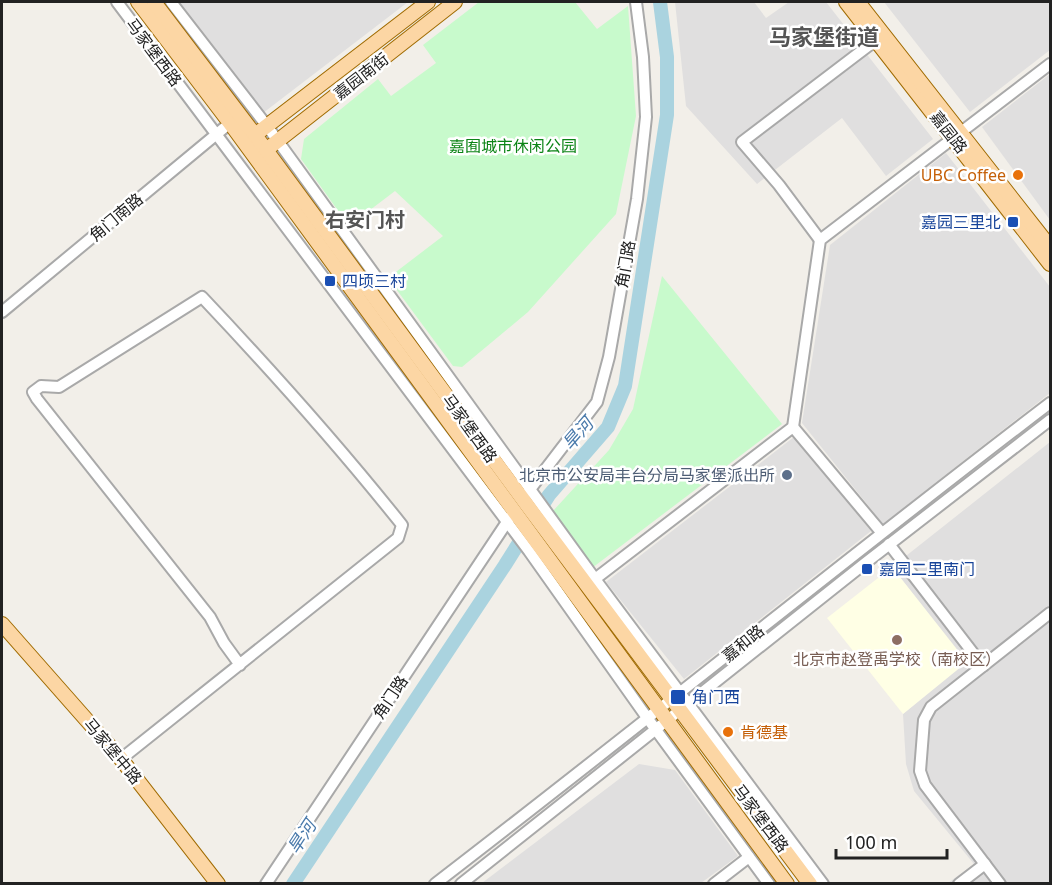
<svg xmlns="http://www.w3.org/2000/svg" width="1052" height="885" font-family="'Noto Sans','Noto Sans SC',sans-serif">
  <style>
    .residential { fill: #e0dfdf }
    .education { fill: #ffffe5 }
    .park { fill: #c8facc }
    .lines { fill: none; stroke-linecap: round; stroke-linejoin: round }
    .river { stroke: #aad3df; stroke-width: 14 }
    .minor-casing { stroke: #a9a9a9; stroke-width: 14 }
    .major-casing { stroke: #a06b00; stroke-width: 16 }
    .minor { stroke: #fff; stroke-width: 10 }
    .major { stroke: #fcd6a4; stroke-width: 14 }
    .food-dot { fill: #e8710a; stroke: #fff; stroke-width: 2 }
    .transit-dot { fill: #1a4fb4; stroke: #fff; stroke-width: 2 }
    .service-dot { fill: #5c6f8a; stroke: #fff; stroke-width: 2 }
    .education-dot { fill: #8d6e63; stroke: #fff; stroke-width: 2 }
    .labels { text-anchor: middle; stroke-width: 5; stroke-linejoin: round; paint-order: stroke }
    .street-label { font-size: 16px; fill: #222; stroke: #fff }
    .park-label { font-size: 16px; fill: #0c8416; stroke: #fff }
    .food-label { font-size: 16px; fill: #c56008; stroke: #fff; text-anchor: end }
    .transit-label { font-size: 16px; fill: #164399; stroke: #fff; text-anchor: start }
    .service-label { font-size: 16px; fill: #4e5e75; stroke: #fff; text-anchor: end }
    .education-label { font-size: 16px; fill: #785e54; stroke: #fff }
    .water-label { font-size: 18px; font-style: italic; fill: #4a7aab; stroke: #fff }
    .quarter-label { font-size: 20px; font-weight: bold; fill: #555; stroke: #fff }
    .district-label { font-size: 22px; font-weight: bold; fill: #555; stroke: #fff }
  </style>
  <rect width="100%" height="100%" fill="#f2efe9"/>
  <g class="residential">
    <path d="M179,2H408L263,113Z"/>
    <path d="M675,2H754L766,18L789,2H826L933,139L886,176L842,118L757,184L686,106Z"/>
    <path d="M884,2H1050V50L970,112Z"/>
    <path d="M1050,74V220L982,127Z"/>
    <path d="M946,153L1050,287V393L883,524L802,423L830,245Z"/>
    <path d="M794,437L871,531L684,679L606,582Z"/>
    <path d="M1050,442V883H948L974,864L914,791L906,764L903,714L966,662L892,567Z"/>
    <path d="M639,764L675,770L738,856L701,883H482Z"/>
  </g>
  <path class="education" d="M892,567L967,662L903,714L827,618Z"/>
  <g class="park">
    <path d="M479,2H575L597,29L628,6L636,116L616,214L528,312L462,367L453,366L388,278L443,236L395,191L349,226L301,159L304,139L378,79L391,96L436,63L423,45Z"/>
    <path d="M662,276L782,424L592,568L553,511L609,450L633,409Z"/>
  </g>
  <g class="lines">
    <path class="river" d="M293,884L505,565L549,495L608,427L625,386L667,115V57L660,2"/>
    <defs>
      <g id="minor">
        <path d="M117,2L529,551L648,719L769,884"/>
        <path d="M171,2L267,126L595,579L823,884"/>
        <path d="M820,240L779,185L742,142L876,40"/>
        <path d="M2,312L230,123"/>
        <path d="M793,427L881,532"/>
        <path d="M528,492L597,402L609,357L637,199L646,117L643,57L636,2"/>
        <path d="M889,544L983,666"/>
        <path d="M595,579L793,427L820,240L1050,64"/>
        <path d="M121,759L398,538L402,525C339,446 272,371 202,297L59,387L41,386L33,392L37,399L210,617L224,643L240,665"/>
        <path d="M266,884L511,516"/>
        <path d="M435,884C642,725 843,561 1050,403"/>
        <path d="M461,884L864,564L1050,420"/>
        <path d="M714,884L749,857"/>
        <path d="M959,884L985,864"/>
        <path d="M1000,884L925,785L920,771L924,720L931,707L1050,613"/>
      </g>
      <g id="major">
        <path d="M138,2L230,123L787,884"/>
        <path d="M154,2L255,135L527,505L810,884"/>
        <path d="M846,2L1050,264"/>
        <path d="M858,2L1050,247"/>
        <path d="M255,135L428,2"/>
        <path d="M266,150L455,2"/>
        <path d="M2,624L121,759L218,884"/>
      </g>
    </defs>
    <use href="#minor" class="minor-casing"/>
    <use href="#major" class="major-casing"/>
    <use href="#minor" class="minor"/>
    <use href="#major" class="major"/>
  </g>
  <g class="food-dot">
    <circle cx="1018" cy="175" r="6"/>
    <circle cx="728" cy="732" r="6"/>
  </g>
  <g class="transit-dot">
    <rect x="1007" y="216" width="12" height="12" rx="3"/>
    <rect x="324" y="275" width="12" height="12" rx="3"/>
    <rect x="861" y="563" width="12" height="12" rx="3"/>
    <rect x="670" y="689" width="16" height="16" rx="3"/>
  </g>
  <circle class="service-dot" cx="787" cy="475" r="6"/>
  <circle class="education-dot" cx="897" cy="640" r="6"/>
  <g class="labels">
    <g class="street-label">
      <text transform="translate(154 52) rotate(53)" y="6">马家堡西路</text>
      <text transform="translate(361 76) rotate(-38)" y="6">嘉园南街</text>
      <text transform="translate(949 132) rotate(52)" y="6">嘉园路</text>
      <text transform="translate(116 217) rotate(-40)" y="6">角门南路</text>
      <text transform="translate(625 264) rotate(-80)" y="6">角门路</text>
      <text transform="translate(470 428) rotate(54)" y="6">马家堡西路</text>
      <text transform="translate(743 643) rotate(-39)" y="6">嘉和路</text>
      <text transform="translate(390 697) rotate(-56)" y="6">角门路</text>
      <text transform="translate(113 751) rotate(50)" y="6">马家堡中路</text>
      <text transform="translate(761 818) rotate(53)" y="6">马家堡西路</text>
    </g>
    <g class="park-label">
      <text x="513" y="152">嘉囿城市休闲公园</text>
    </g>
    <g class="food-label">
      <text x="1006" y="181">UBC Coffee</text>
      <text x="740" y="738" text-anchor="start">肯德基</text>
    </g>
    <g class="transit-label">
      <text x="1001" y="228" text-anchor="end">嘉园三里北</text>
      <text x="342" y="287">四顷三村</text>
      <text x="879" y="575">嘉园二里南门</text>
      <text x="692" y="703">角门西</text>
    </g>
    <g class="service-label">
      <text x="775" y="481">北京市公安局丰台分局马家堡派出所</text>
    </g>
    <g class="education-label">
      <text x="897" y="665">北京市赵登禹学校（南校区）</text>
    </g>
    <g class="water-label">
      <text transform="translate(578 434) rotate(-49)" y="6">旱河</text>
      <text transform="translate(302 837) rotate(-57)" y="6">旱河</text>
    </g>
    <g class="quarter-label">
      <text x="365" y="227">右安门村</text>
    </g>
    <g class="district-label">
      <text x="824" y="45">马家堡街道</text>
    </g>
  </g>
  <rect width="1052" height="885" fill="none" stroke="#222222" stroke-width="6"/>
  <path d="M836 849v9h111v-9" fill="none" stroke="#222222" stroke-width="3"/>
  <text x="845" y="849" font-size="18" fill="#222222" stroke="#ffffff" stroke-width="4.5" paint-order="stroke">100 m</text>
</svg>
